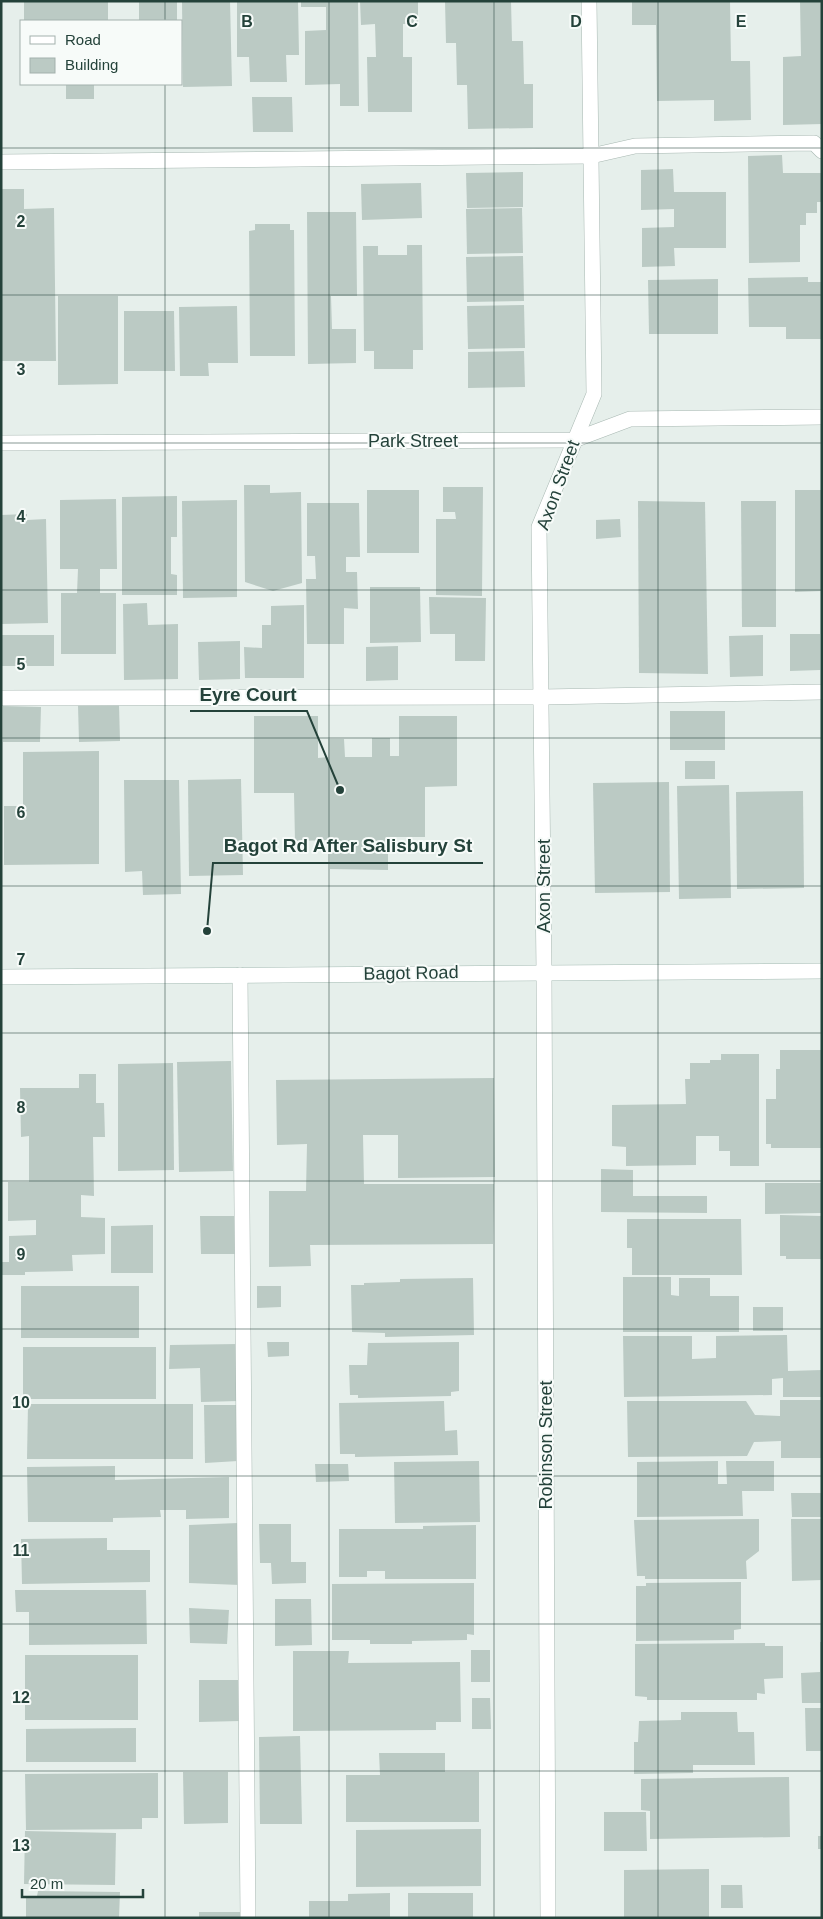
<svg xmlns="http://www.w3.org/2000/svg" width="823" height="1919" font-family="Helvetica,sans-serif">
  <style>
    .building { fill: #bbcac4 }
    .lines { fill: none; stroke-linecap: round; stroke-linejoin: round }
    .lane-casing { stroke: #a8b8b2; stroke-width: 16 }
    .street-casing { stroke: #a8b8b2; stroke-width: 16 }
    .secondary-casing { stroke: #a4bbb3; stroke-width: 16 }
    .lane { stroke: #fff; stroke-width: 15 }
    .street { stroke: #fff; stroke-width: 15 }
    .secondary { stroke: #fff; stroke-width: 15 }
    .grid { fill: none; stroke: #24423a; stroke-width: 1; stroke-opacity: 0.55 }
    .labels { text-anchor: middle; stroke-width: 4; stroke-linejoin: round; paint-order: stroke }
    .street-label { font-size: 18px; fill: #24423a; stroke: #f7fbf9 }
    .grid-label { font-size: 16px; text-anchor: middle; font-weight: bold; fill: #24423a; stroke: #f7fbf9; stroke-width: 4; stroke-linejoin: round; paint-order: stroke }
    .leader { fill: none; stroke: #24423a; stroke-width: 2 }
    .callout-dot { fill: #24423a; stroke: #f7fbf9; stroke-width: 2 }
    .callout-label { font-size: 19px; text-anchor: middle; font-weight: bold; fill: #24423a; stroke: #f7fbf9; stroke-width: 4; stroke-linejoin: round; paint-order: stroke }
  </style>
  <rect width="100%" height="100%" fill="#e6efeb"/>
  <g class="building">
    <rect x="24" y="1" width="84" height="20"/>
    <rect x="139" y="1" width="38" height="20"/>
    <path d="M182,1H230L232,86L183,87Z"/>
    <path d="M237,1H298L299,55H286L287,82H250L249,57H237Z"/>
    <path d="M301,1H358L359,106H340V84L305,85V31L326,30V7H301Z"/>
    <path d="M360,1H418V24H403V57H412V112H368L367,57H376L375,24L361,25Z"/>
    <path d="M445,1H511L512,41H523L524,84H533V128L468,129L467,85H457L456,43H446Z"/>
    <path d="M632,1H730L731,61H750L751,120L714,121V100L657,101L656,25H632Z"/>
    <path d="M800,1H822V124L783,125V57L801,56Z"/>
    <rect x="66" y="84" width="28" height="15"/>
    <path d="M252,97H292L293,132H253Z"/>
    <path d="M782,155L783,173H822V202H817V213H806V225H800V262L749,263L748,156Z"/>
    <path d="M673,169L674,192H726V248H674L675,266L642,267V228L674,227V209L641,210V170Z"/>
    <path d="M523,172V207L467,208L466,173Z"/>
    <path d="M421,183L422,218L362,220L361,184Z"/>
    <path d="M2,189H24V209L54,208L56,361H1Z"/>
    <path d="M522,208L523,253L467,254L466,209Z"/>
    <path d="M307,212H356L357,296H331L332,329H356V363L308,364Z"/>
    <path d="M255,224H290V230H294L295,356H250L249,231L255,230Z"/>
    <path d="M407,245H422L423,350H413V369H374V351H364L363,246H378V255H407Z"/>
    <path d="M523,256L524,301L467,302L466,257Z"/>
    <path d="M808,277V282H822V339H786V327H749L748,278Z"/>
    <path d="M718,279V334H649L648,280Z"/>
    <path d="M58,296H118V384L58,385Z"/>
    <path d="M524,305L525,348L468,349L467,306Z"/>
    <path d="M237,306L238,363H208L209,376H180L179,307Z"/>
    <path d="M124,311H174L175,371H124Z"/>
    <path d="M524,351L525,387L468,388V352Z"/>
    <path d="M244,485H270V493L301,492L302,583L273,591L245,582Z"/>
    <path d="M443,487H483L482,596L436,595V519H456L455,512H443Z"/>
    <rect x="367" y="490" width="52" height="63"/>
    <path d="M795,490H822V591L795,592Z"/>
    <path d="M177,496V537H171V574L177,575V595H122V497Z"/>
    <path d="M116,499L117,569H100V593H116V654H61V593H77L78,569H60V500Z"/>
    <path d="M237,500V597L183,598L182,501Z"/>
    <path d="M638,501L705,502L708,674L639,673Z"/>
    <path d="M741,501H776V627H742Z"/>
    <path d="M307,503H359L360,557H346V572H357L358,609L344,608V644H307L306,579H316L315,556H307Z"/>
    <path d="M27,514V520L46,519L48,623L1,624V515Z"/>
    <path d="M620,519L621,537L596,539V520Z"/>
    <path d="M370,587H420L421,642L370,643Z"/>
    <path d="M429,597L486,598L485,661H455V634H430Z"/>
    <path d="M147,603L148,625L178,624V679L124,680L123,604Z"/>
    <path d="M304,605V678H245L244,647L262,648V625H271V606Z"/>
    <path d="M790,634H820V670L790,671Z"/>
    <rect x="1" y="635" width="53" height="31"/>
    <path d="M763,635V676L730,677L729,636Z"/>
    <path d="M240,641V679L199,680L198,642Z"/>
    <path d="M398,646V680L366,681V647Z"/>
    <path d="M78,705H119L120,741L79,742Z"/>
    <path d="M3,706L41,707L40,742H3Z"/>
    <rect x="670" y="711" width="55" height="39"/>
    <path d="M254,716H318V758L328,757V739H344L345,757H372V738H390V756H399V716H457V786L425,787V837H388V870L330,869V840L295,841L294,793H254Z"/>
    <path d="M99,751V864L4,865V806H23V752Z"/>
    <rect x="685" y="761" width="30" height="18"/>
    <path d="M241,779L243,875L189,876L188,780Z"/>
    <path d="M124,780H179L181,894L143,895L142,871L125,872Z"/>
    <path d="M669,782L670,892L595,893L593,783Z"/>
    <path d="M729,785L731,898L679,899L677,786Z"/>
    <path d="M803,791L804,888L737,889L736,792Z"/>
    <path d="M780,1050H822V1148H771V1144H766V1099H776V1069H780Z"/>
    <path d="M721,1054H759V1166H730V1151H719V1136H696V1165L626,1166V1147L612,1146V1105L686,1104L685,1079H690V1063H710V1060H721Z"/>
    <path d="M231,1061L233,1171L179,1172L177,1062Z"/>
    <path d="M173,1063L174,1170L118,1171V1064Z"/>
    <path d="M79,1074H96V1103H104L105,1137H93L94,1196L81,1195V1217L105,1218V1254L72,1255L73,1271L25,1272V1275H1V1262H9V1236L36,1235V1220L8,1221V1182H29V1136L21,1137L20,1088H79Z"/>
    <path d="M494,1078L495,1177L398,1178V1135H363L364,1184H494L493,1244L310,1245L311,1266L269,1267V1191H306L307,1144L277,1145L276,1080Z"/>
    <path d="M601,1169L633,1170V1196H707V1213L601,1212Z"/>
    <path d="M765,1183H822V1213L765,1214Z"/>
    <path d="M780,1215L822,1216V1259H786V1256H780Z"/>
    <path d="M200,1216H235L236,1254H201Z"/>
    <path d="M627,1219H741L742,1275H632V1248H627Z"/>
    <path d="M153,1225V1273H111V1226Z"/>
    <path d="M623,1277H671V1295L679,1296V1278H710V1296H739V1332H623Z"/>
    <path d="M473,1278L474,1335L385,1337V1333L352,1332L351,1285H364V1283L400,1282V1279Z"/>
    <rect x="21" y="1286" width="118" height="52"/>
    <path d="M257,1286H281V1307L257,1308Z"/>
    <rect x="753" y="1307" width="30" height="24"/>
    <path d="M787,1335L788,1371L822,1370V1397H783V1378L772,1379V1395L624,1397L623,1336H692V1359L716,1358V1336Z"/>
    <path d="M267,1342H289V1356L268,1357Z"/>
    <path d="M459,1342V1391L451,1392V1396L358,1398V1395H350L349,1365H367L368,1343Z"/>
    <path d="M238,1344L239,1401L201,1402L200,1368L169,1369L170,1345Z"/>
    <rect x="23" y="1347" width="133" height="52"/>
    <path d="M780,1400H822V1458H781V1441L754,1442L747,1456L628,1457L627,1401H746L755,1415L780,1416Z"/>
    <path d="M444,1401L445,1431L457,1430L458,1455L355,1457V1454H340L339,1403Z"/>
    <path d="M28,1404H193V1459H27Z"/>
    <path d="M204,1405H238V1461L205,1463Z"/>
    <path d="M479,1461L480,1522L395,1523L394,1462Z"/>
    <path d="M718,1461V1484H727L726,1461H774V1491H742L743,1516L637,1517V1462Z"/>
    <path d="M315,1464H348L349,1481L316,1482Z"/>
    <path d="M115,1466V1480L229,1477V1518L186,1519V1510H160L161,1517L113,1518V1522H28L27,1467Z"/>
    <path d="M791,1493H822V1517H792Z"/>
    <path d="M759,1519V1551L746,1561L747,1579H645V1576H637L634,1520Z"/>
    <path d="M791,1519H822V1580L792,1581Z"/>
    <path d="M238,1523L240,1585L189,1583V1525Z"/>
    <path d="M259,1524H291V1562H306V1583L272,1584L271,1563H260Z"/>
    <path d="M476,1525V1579H385V1571H367V1577H339V1529H423V1526Z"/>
    <path d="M107,1538V1550H150V1582L22,1584L21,1539Z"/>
    <path d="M741,1582V1629L734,1630V1640L636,1641V1586H646V1583Z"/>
    <path d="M474,1583V1635L467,1634V1640L412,1641V1644H370V1640H332V1584Z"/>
    <path d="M15,1590H146L147,1644L29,1645V1612H16Z"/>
    <path d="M275,1599H311L312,1645L275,1646Z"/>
    <path d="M189,1608L229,1610L227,1644L190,1643Z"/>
    <path d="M820,1642H822V1703H802L801,1673L820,1672Z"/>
    <path d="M765,1643V1646H783V1678L764,1679L765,1694L757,1693V1700H647V1697L635,1696V1644Z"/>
    <rect x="471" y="1650" width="19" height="32"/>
    <path d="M293,1651H349L348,1663L460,1662L461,1722H436V1730L293,1731Z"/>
    <rect x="25" y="1655" width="113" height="65"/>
    <path d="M199,1680H240V1721L199,1722Z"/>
    <path d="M472,1698H490L491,1729H472Z"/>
    <path d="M805,1708H822V1751H806Z"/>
    <path d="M681,1712H737L738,1732H754L755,1765H693V1773L634,1774V1742H638L639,1721L681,1720Z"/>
    <path d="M136,1728V1762H26V1729Z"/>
    <path d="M300,1736L302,1824H260L259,1737Z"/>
    <path d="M379,1753H445V1772H479V1822H346V1775H380Z"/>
    <path d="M183,1772H228V1823L184,1824Z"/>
    <path d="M158,1773V1818H142V1829L26,1830L25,1774Z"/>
    <path d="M789,1777L790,1837L650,1839V1811L641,1810V1779Z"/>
    <path d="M604,1812H646L647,1851H604Z"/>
    <path d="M481,1829V1886L356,1887V1830Z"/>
    <path d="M25,1831L116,1833L115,1885L24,1884Z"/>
    <rect x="818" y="1836" width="4" height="13"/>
    <path d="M709,1869V1918H624V1870Z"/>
    <path d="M721,1885H742L743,1908H721Z"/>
    <path d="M38,1891L120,1892L119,1918H26V1896H37Z"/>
    <path d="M390,1893V1918H309V1901H348V1894Z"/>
    <rect x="408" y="1893" width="65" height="25"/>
    <rect x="199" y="1912" width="41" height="6"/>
  </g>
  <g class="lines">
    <defs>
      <g id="lane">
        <path d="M1,162L591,156L635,146L814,143L822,151"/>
        <path d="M1,698L542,697L822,692"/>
        <path d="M240,975L248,1918"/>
      </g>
      <g id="street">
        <path d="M1,443L574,440L630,419L822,417"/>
        <path d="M548,1918L544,972L539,527L594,394L589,1"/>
      </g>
      <path id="secondary" d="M1,977L822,971"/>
    </defs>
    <use href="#lane" class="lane-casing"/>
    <use href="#street" class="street-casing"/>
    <use href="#secondary" class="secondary-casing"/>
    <use href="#lane" class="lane"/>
    <use href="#street" class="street"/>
    <use href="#secondary" class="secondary"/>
  </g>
  <path class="grid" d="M165,1V21M329,1V1918M494,1V1918M658,1V1918M165,84V1918M1,148H822M1,295H822M1,443H822M1,590H822M1,738H822M1,886H822M1,1033H822M1,1181H822M1,1329H822M1,1476H822M1,1624H822M1,1771H822"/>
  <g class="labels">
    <g class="street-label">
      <text x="413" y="447">Park Street</text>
      <text transform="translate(558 485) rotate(-70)" y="6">Axon Street</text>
      <text transform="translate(544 886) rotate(-90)" y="6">Axon Street</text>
      <text transform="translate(411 973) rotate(-1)" y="6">Bagot Road</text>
      <text transform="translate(546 1445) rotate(-90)" y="6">Robinson Street</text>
    </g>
  </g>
  <g class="grid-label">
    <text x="247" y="27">B</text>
    <text x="412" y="27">C</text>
    <text x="576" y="27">D</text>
    <text x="741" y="27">E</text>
    <text x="21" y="227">2</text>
    <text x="21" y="375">3</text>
    <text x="21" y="522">4</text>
    <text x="21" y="670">5</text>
    <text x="21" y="818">6</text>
    <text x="21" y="965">7</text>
    <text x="21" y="1113">8</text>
    <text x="21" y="1260">9</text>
    <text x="21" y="1408">10</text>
    <text x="21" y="1556">11</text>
    <text x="21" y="1703">12</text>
    <text x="21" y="1851">13</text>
  </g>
  <path class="leader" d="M340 790L307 711H190M207 931L213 863H483"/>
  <g class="callout-dot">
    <circle cx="340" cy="790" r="5"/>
    <circle cx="207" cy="931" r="5"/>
  </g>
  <g class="callout-label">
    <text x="248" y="701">Eyre Court</text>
    <text x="348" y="852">Bagot Rd After Salisbury St</text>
  </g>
  <rect width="823" height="1919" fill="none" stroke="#24423a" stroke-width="5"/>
  <rect x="20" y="20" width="162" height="65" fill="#f7fbf9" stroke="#a3b1ad"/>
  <rect x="30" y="36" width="25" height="8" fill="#ffffff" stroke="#a3b1ad"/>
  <text x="65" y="45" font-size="15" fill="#24423a">Road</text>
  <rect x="30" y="58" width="25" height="15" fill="#bbcac4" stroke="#a3b1ad"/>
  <text x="65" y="70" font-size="15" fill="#24423a">Building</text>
  <path d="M22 1889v8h121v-8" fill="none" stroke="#24423a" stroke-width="2.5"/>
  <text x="30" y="1889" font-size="15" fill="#24423a" stroke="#f7fbf9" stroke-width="4" paint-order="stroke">20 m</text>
</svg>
